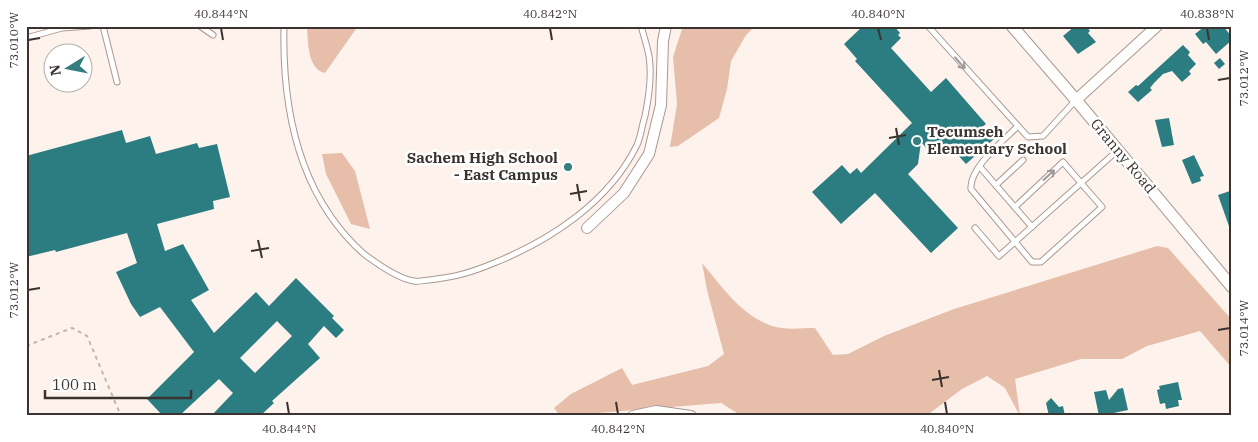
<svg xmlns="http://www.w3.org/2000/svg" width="1258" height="442" font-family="'IBM Plex Serif',serif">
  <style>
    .green { fill: #e7beaa }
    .building { fill: #2b7d81; fill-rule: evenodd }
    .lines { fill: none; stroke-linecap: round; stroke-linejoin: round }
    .service-casing { stroke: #a9988f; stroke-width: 7 }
    .minor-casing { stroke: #a9988f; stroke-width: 12 }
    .tertiary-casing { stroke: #a9988f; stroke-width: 13 }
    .path { stroke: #c1b6b2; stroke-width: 2; stroke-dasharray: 4 4; stroke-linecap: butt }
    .service { stroke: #fff; stroke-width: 5 }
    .minor { stroke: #fff; stroke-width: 10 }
    .tertiary { stroke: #fff; stroke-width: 11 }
    .oneway { stroke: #9d9998 }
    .ticks { fill: none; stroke: #3b3330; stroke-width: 2 }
    .poi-dot { fill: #347d80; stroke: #fff; stroke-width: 2 }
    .labels { text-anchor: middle; stroke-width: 5; stroke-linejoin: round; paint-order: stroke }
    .poi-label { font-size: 15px; font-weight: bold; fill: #3b3330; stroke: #fff; text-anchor: start }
    .street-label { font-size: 15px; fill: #3b3330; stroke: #fff }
    .neatline { fill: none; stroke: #3b3330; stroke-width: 2 }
    .ticks-label { font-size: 12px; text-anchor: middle; fill: #3b3330 }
  </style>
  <rect width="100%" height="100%" fill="#fef2ed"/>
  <g class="green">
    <path d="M307,26H358L325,73C307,69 308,41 307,26Z"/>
    <path d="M683,26H755L746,35L731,61L727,89L719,118L678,146L670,147L677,104L673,57Z"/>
    <path d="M342,153L355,171L370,229L351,224L326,174L322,154Z"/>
    <path d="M1157,246L1168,248L1232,320V368L1200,331L1147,346L1122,359H1081L1015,379L1020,416L1005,388L987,376L962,389L926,416H742L721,403L560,416L554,408L571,394L622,368L632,385L708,366L724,354L707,290L702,263C723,288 743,318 776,327C788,330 803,328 815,328L833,355L848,354L884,336L954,309Z"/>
  </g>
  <g class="building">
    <path d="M863,26H894L900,33L898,35L901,38L891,48L931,92L946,78L986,124L982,127L994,139L966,164L955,152L952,156L940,143L930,152L921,142L918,164L908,174L958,228L931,253L875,193L841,224L812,192L842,165L850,174L857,168L861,173L912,123L855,61L857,59L844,44Z"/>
    <path d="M1075,26H1086L1090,31L1088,33L1096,42L1078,54L1063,36Z"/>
    <path d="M1205,26H1223L1232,37V40L1216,54L1206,42L1203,44L1195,34Z"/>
    <path d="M1183,45L1190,52L1188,55L1196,64L1189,71L1191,74L1182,82L1172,71L1163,74L1154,83L1150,88L1152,90L1138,102L1128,92L1136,85L1138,86Z"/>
    <path d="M1220,58L1225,64L1219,69L1214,63Z"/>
    <path d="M1169,118L1174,145L1162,147L1155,120Z"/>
    <path d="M122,130L126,143L150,136L156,154L197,143L199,148L217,144L230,197L213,201L214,209L157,224L165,251L183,244L209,290L191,300L214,333L256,292L269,306L296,278L334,316L332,318L344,330L336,338L324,326L308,344L320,358L272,401L274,403L260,416H211L233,393L219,379L179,416H163L147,399L194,352L160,307L140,317L131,304L116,272L137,263L127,233L56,252L55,250L26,257V156ZM277,321L292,336L255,373L240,358Z"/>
    <path d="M1194,155L1204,176L1200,177L1201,181L1192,184L1182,160Z"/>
    <path d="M1230,191L1232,197V229H1230L1218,195Z"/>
    <path d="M1178,382L1182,400H1178L1179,406L1166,409L1165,403L1160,404L1157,390L1160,389L1159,386Z"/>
    <path d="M1123,388L1128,410L1099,416L1094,392L1106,390L1109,400L1118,389Z"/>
    <path d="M1051,398L1059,407L1063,406L1065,416H1049L1046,403Z"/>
  </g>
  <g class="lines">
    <defs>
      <g id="service">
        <path d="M103,26L117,82"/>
        <path d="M200,26L213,35"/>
        <path d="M284,26C282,110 299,196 364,254C376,263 399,279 414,281C418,282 424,280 429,280C455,277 470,273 494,263C551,240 609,202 637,145C641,136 642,125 645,116C649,97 652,75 649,56C647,46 644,36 641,26"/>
        <path d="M928,26L1028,137L1043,136L1075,101"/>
        <path d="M26,38L62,28L90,26"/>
        <path d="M1018,126C1003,141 969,168 971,189L1032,262H1041L1102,207L1081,183L1118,150"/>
        <path d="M980,167L1032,227"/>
        <path d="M996,185L1023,160"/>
        <path d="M975,228L999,256L1081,183L1063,162L1015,207"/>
      </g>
      <g id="minor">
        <path d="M1076,100L1157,26"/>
        <path d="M587,228L624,193L649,154L661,105L663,41L666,26"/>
        <path d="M633,416L656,411L691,416"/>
      </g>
      <path id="tertiary" d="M1012,26L1076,100L1232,287"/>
    </defs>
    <use href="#service" class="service-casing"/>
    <use href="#minor" class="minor-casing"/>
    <use href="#tertiary" class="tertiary-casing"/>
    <path class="path" d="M26,346L72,328L87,336L121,416"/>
    <use href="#service" class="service"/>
    <use href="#minor" class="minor"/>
    <use href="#tertiary" class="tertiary"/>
  </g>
  <defs><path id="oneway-shaft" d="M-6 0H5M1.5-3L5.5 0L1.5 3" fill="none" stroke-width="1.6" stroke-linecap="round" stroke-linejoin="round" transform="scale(1.25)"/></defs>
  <g class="oneway">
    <use href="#oneway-shaft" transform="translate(960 63) rotate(48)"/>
    <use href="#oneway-shaft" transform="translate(1049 175) rotate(-42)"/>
  </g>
  <path class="ticks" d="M221,28L223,40M550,28L552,40M878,28L881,40M1207,28L1209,40M28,40L40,38M1218,80L1230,78M896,128L899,145M889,138L906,135M577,184L580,201M570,194L587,191M258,240L262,258M251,251L269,248M28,290L40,288M1218,330L1230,328M939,370L942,387M932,380L949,377M287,402L289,414M616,402L618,414M945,402L947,414"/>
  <g class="poi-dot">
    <circle cx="917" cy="141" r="5"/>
    <circle cx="568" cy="167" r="5"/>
  </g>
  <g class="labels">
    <g class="poi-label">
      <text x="927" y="137">Tecumseh<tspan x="927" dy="17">Elementary School</tspan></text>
      <text x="558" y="163" text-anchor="end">Sachem High School<tspan x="558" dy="17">- East Campus</tspan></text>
    </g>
    <g class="street-label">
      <text transform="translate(1123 156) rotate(50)" y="5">Granny Road</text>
    </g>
  </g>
  <rect width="1258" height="442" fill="none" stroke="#ffffff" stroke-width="55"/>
  <g transform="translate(68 68) rotate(260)"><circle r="24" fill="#ffffff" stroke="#b1adac"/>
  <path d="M0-4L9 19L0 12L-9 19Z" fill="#347d80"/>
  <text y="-8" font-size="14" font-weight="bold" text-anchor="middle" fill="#3b3330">N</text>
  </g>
  <path d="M45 390v8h146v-8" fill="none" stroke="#3b3330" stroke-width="2.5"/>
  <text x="52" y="390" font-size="15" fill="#3b3330" stroke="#ffffff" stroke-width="4" paint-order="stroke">100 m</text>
  <rect x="28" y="28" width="1202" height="386" class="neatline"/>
  <g class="ticks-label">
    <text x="221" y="18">40.844°N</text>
    <text x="550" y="18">40.842°N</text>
    <text x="878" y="18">40.840°N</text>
    <text x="1207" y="18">40.838°N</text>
    <text transform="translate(14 40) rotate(-90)" y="4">73.010°W</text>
    <text transform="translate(1244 78) rotate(-90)" y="4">73.012°W</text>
    <text transform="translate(14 290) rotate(-90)" y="4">73.012°W</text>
    <text transform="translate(1244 328) rotate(-90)" y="4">73.014°W</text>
    <text x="289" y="433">40.844°N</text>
    <text x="618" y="433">40.842°N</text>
    <text x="947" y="433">40.840°N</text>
  </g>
</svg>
